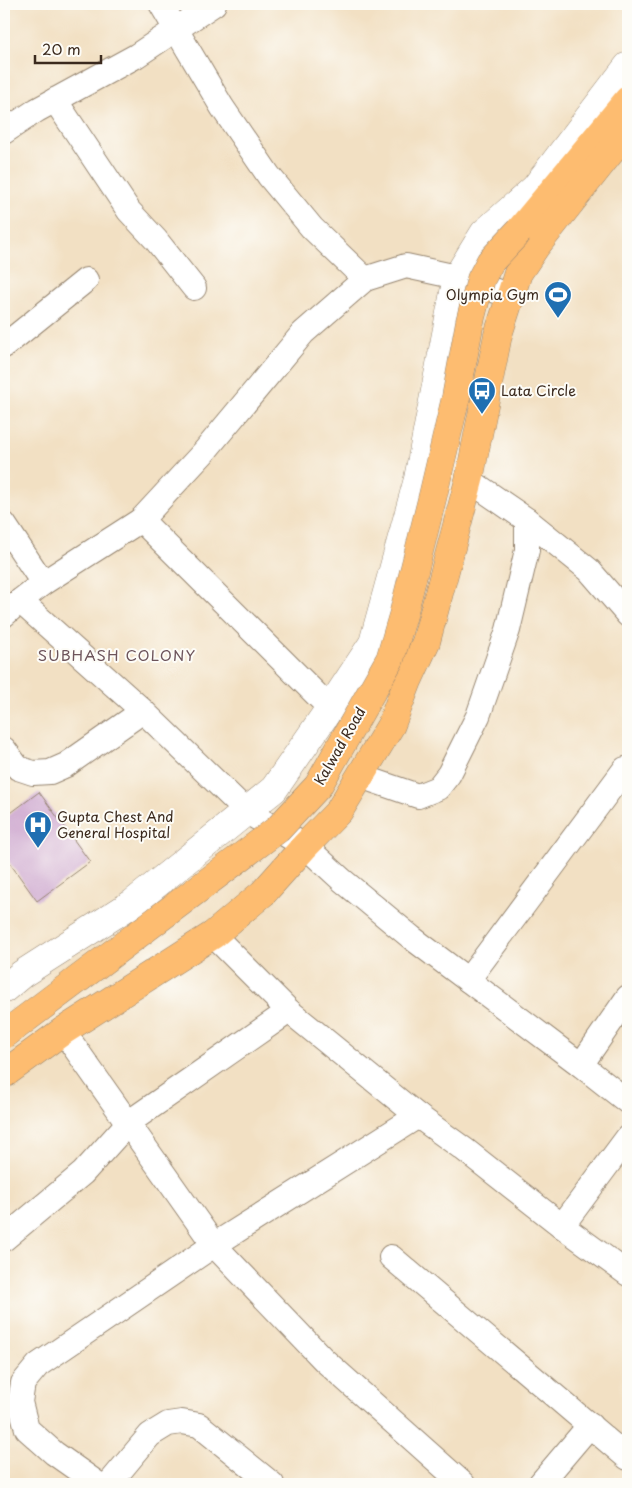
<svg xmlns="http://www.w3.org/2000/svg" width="632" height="1488" font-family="'Playpen Sans',sans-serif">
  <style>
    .building { fill: #cba3cd }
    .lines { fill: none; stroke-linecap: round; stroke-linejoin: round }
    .minor-casing { stroke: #968570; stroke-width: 26 }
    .tertiary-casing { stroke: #968570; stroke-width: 29 }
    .primary-casing { stroke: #968570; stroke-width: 29 }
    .minor { stroke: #fff; stroke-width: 24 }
    .tertiary { stroke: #fff; stroke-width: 28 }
    .primary { stroke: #fdbc70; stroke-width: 28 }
    .primary-bridge-casing { stroke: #968570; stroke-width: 29; stroke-linecap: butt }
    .primary-bridge { stroke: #fdbc70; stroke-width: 28 }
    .labels { text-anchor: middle; stroke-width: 4; stroke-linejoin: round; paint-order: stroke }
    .poi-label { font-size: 14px; fill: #3b2a1e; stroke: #fdfcf7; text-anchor: start }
    .street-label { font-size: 14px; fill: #3b2a1e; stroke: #fdfcf7 }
    .neighbourhood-label { font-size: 15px; letter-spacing: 1px; fill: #6d545b; stroke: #fdfcf7 }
  </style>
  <rect width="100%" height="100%" fill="#fdfcf7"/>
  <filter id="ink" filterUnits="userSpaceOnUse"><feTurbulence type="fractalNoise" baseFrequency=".02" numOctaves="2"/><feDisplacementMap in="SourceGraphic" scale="10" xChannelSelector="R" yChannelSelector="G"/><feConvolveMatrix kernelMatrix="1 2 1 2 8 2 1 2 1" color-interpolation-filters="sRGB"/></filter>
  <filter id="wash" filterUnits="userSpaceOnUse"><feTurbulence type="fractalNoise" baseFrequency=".0096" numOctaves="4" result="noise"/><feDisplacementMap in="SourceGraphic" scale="20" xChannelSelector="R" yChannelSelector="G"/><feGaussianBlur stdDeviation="1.12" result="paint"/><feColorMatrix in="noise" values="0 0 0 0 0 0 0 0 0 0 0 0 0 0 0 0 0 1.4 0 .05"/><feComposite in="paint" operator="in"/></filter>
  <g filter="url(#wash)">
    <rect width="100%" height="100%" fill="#f2e0c3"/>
    <g id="blocks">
      <path class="building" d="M39,792L90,862L37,901L4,855V818Z"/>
    </g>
  </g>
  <g filter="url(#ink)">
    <use href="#blocks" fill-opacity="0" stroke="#968570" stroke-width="1"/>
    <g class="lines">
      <defs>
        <g id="minor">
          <path d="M161,4L222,107L269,176L312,228L365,279L406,266L457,277L510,296"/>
          <path d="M55,100L129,211L156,240L194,288"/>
          <path d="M4,132L37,110L136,56L214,4"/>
          <path d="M4,346L86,280"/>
          <path d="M469,480L527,520L589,570L628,615"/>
          <path d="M141,520L330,708"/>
          <path d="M4,524L43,583"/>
          <path d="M4,615L20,601"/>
          <path d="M143,711L20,601L43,583L141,520L204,452L303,333L365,279"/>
          <path d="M4,749L18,768L33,773L50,772L66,765L143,711L247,812L305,846L342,880L412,938L581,1065L628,1102"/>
          <path d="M360,776L418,796L438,788L449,774L478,716L508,630L527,550V520"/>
          <path d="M213,935L289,1011L418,1116L465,1150L562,1226L628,1274"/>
          <path d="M468,980L625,769L628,771"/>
          <path d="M63,1031L214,1245L324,1360L463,1484"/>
          <path d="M581,1065L628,997"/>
          <path d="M562,1226L628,1137"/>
          <path d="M4,1239L83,1173L128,1123L289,1011"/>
          <path d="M391,1257L628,1458"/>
          <path d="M98,1484L54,1453L27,1429L20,1402L23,1383L38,1365L214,1245L418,1116"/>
          <path d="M109,1484L150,1435L168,1424L182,1422L199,1425L272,1484"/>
          <path d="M540,1484L590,1425"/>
        </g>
        <path id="tertiary" d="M4,989L22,974L133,903L274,789L330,708L373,643L418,479L457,277L484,233L535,188L628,66"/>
        <g id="primary">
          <path d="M519,231L628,100"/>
          <path d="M4,1074L63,1031L213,935L263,893L305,846L339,811L391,725L408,681L426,642L469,480L498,335L518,273L536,246L612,150L628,132"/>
        </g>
      </defs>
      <use href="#minor" class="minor-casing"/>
      <use href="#tertiary" class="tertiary-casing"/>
      <use href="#primary" class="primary-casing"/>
      <use href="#minor" class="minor"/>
      <use href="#tertiary" class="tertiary"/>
      <use href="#primary" class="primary"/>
      <defs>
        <path id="primary-bridge" d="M4,1035L278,829L318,786L390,659L403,615L433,495L456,397L470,321L481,279L490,262L519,231"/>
      </defs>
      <use href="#primary-bridge" class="primary-bridge-casing"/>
      <use href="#primary-bridge" class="primary-bridge"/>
    </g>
  </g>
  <defs>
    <symbol id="stadium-pin" viewBox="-11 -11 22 30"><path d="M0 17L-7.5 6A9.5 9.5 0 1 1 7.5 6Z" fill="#1f6fb2" stroke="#fdfcf7"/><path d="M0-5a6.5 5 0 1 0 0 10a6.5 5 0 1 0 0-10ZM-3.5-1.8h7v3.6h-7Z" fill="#fff"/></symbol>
    <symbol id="bus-pin" viewBox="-11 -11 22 30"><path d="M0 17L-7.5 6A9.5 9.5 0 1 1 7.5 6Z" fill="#1f6fb2" stroke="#fdfcf7"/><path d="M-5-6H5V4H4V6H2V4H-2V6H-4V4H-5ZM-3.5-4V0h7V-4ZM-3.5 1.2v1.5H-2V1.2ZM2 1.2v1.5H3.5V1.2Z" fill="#fff"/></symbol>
    <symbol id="hospital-pin" viewBox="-11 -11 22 30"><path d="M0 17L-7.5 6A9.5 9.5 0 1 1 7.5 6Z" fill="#1f6fb2" stroke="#fdfcf7"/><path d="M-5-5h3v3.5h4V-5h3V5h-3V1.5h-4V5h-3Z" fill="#fff"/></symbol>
  </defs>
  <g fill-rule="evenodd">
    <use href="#stadium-pin" x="542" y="279" width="32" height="43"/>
    <use href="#bus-pin" x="466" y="375" width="32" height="43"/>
    <use href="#hospital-pin" x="22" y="809" width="32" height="43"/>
  </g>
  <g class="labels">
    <g class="poi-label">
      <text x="539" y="300" text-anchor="end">Olympia Gym</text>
      <text x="501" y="396">Lata Circle</text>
      <text x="57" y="822">Gupta Chest And<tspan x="57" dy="16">General Hospital</tspan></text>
    </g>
    <g class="street-label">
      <text transform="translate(340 746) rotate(-60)" y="5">Kalwad Road</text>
    </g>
    <g class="neighbourhood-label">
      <text x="117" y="661">SUBHASH COLONY</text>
    </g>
  </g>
  <rect width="632" height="1488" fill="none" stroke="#fdfcf7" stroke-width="20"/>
  <path d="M35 55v8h66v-8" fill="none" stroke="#3b2a1e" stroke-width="2.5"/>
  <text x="42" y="55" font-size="15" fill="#3b2a1e" stroke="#fdfcf7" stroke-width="4" paint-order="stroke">20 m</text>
</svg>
